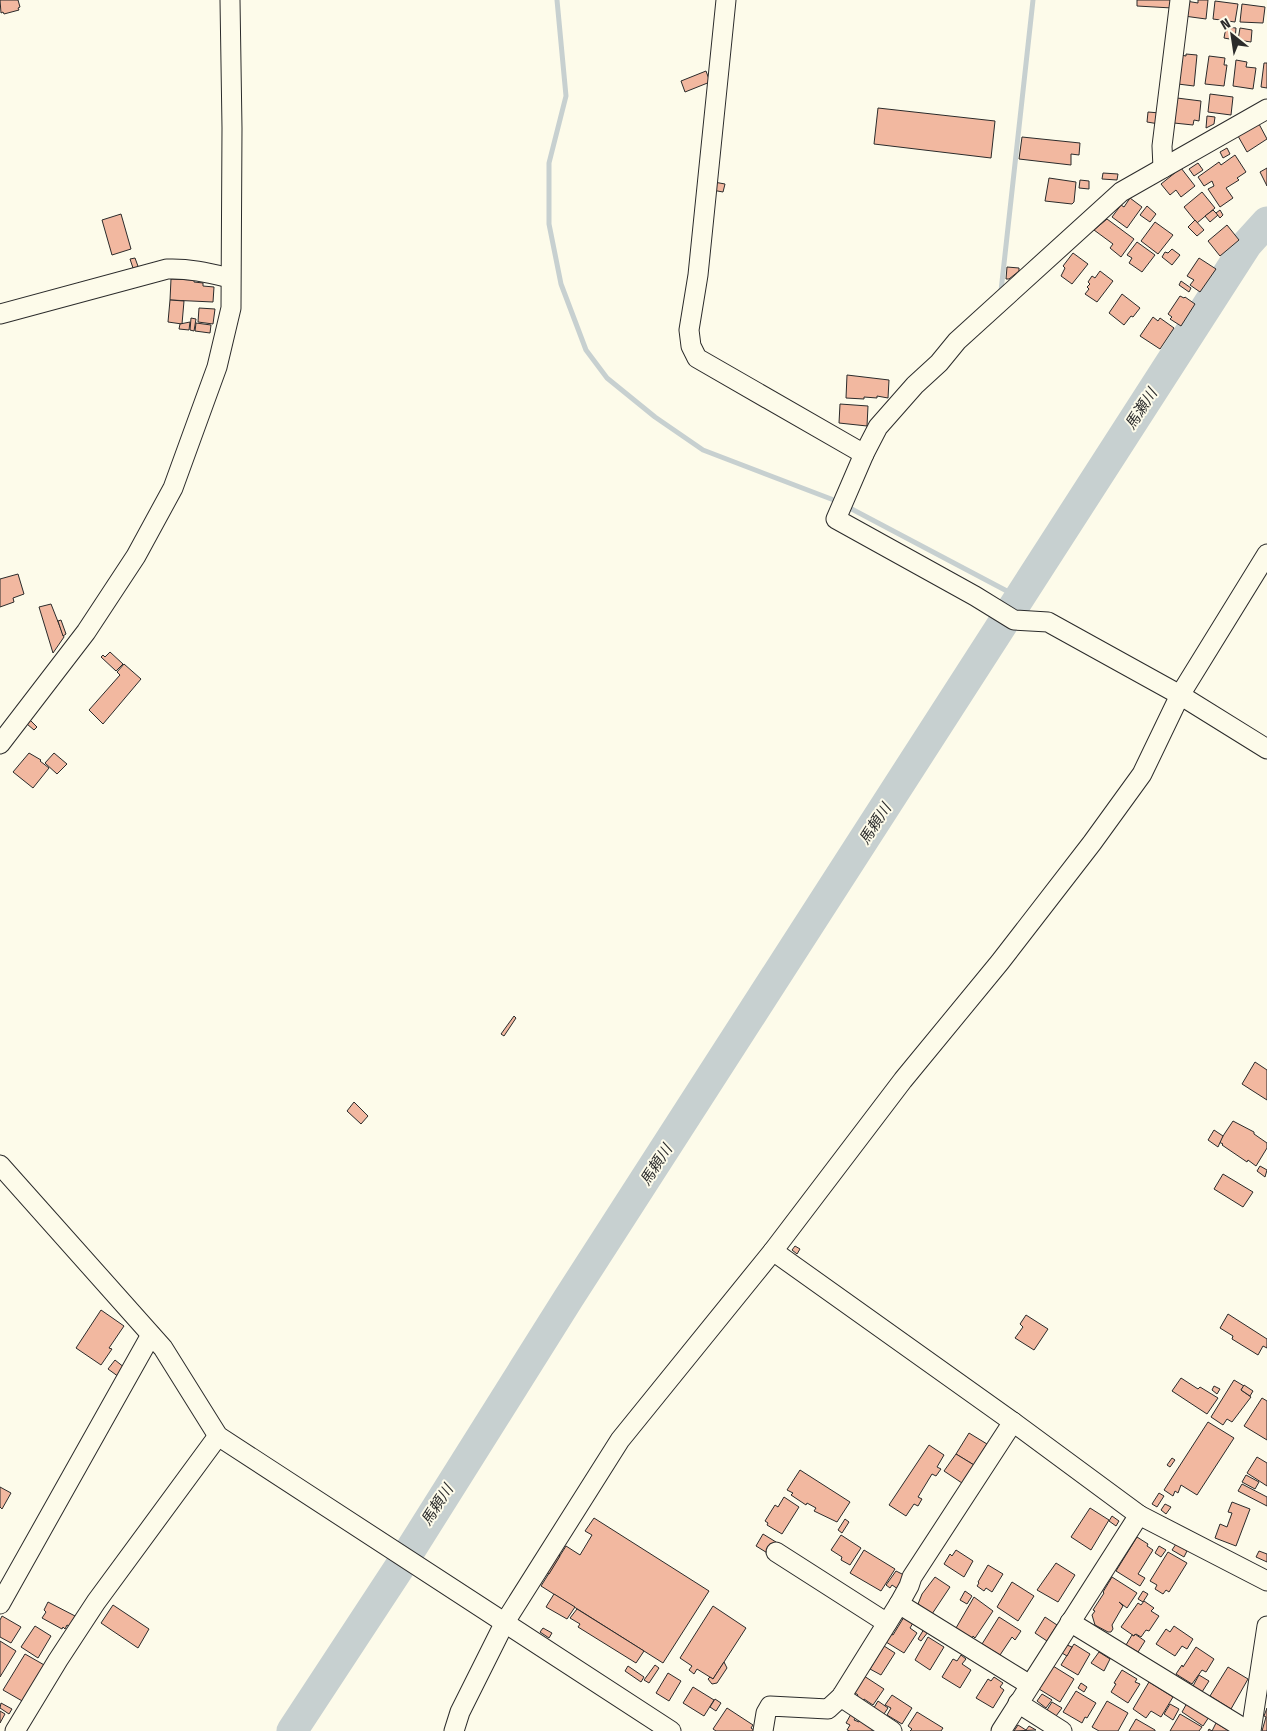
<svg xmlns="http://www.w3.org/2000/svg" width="1267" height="1731" font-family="'Fira Sans Condensed','Noto Sans JP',sans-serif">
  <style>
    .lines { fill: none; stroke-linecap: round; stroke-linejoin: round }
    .stream { stroke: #c7d0d0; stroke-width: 5 }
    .river { stroke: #c7d0d0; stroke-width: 31 }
    .building { fill: #f2b8a0; stroke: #2b2b2b }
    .minor-casing { stroke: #2b2b2b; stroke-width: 21 }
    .minor { stroke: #fdfbea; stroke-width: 19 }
    .labels { text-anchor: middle; stroke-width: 4; stroke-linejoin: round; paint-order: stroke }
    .water-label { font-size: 15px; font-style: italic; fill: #2b2b2b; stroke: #fdfbea }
  </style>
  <rect width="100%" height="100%" fill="#fdfbea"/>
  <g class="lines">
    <g class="stream">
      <path d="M557,0L566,96L549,163V224L561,284L586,350L607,378L655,417L703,450L839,502"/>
      <path d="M1001,291L1033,0"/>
      <path d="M846,506L1020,598"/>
    </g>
    <path class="river" d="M292,1731L399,1568L568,1299L1247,244L1267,222"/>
  </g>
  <g class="building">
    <path d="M0,0H18L20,7L18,8L19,10L4,14L3,12L1,13Z"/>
    <path d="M1137,0H1172V8L1137,6Z"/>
    <path d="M1198,0H1208L1206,19L1184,16L1186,1L1198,3Z"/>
    <path d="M1215,1L1238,4L1235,22L1213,19Z"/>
    <path d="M1242,4L1265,7L1263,23L1240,22Z"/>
    <path d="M1226,27L1236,28L1235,40L1224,38Z"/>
    <path d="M1240,28L1252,30L1251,42L1238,40Z"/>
    <path d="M1186,54L1197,55L1194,86L1178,84L1181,55L1186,56Z"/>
    <path d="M1209,56L1225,58L1224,65H1227L1224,86L1205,84Z"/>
    <path d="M1236,60L1247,62L1246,67L1256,68L1253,89L1233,86Z"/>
    <path d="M1264,63H1267V88L1261,87Z"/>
    <path d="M706,71L710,82L685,92L681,81Z"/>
    <path d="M1210,94L1233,97L1231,115L1208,112Z"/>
    <path d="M1177,98L1201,101L1199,121L1194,120L1193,125L1174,123Z"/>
    <path d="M878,108L995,121L991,158L874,144Z"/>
    <path d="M1148,112L1160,113L1159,124L1147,122Z"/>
    <path d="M1207,116L1215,117L1214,124L1206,128Z"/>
    <path d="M1259,124L1267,139L1247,152L1238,136Z"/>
    <path d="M1022,137L1080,143L1079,155L1071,154V165L1019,159Z"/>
    <path d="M1227,148L1230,154L1223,158L1220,152Z"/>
    <path d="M1235,155L1246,172L1237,178L1239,180L1226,188L1233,198L1220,207L1208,189L1214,186L1212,181L1204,186L1198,177L1219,162L1221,165Z"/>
    <path d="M1198,163L1203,170L1194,176L1189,169Z"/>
    <path d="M1181,168L1195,186L1181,197L1176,190L1170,195L1161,184Z"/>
    <path d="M1267,168V186L1260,172Z"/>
    <path d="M1103,173L1118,174L1117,180L1102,179Z"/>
    <path d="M1049,178L1076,182L1074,202L1072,204L1045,201Z"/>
    <path d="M1080,180L1089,181V189L1079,188Z"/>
    <path d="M714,182L725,184L723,192L712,190Z"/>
    <path d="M1202,192L1215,208L1197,223L1184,207Z"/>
    <path d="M1130,198L1142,207L1127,228L1112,217L1121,205L1124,207Z"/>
    <path d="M1147,206L1156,214L1150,222L1140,215Z"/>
    <path d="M1213,210L1218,215L1210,222L1205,216Z"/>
    <path d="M1220,210L1223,215L1220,218L1216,213Z"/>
    <path d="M121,214L131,249L112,255L102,220Z"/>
    <path d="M1107,219L1134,239L1121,257L1110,248L1113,244L1094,230Z"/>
    <path d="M1195,220L1204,230L1197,236L1188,227Z"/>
    <path d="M1155,222L1173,235L1158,254L1141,241Z"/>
    <path d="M1227,225L1239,240L1220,256L1208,241Z"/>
    <path d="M1137,242L1155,255L1142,272L1129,263L1132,258L1127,255Z"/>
    <path d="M1172,249L1180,255L1172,265L1162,257L1165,252L1168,253Z"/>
    <path d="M1073,253L1088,264L1072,284L1061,276L1065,268L1063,266Z"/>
    <path d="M135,258L139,269L134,271L130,259Z"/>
    <path d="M1199,258L1216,269L1200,292L1190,285L1194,280L1187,276Z"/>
    <path d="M1007,267L1019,268V271L1009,279H1006Z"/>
    <path d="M1100,271L1113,281L1097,302L1085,294L1089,289L1087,287L1090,284L1088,282L1092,276L1095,278Z"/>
    <path d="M171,279L194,280V282L203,283V286L214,287L213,302L170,300Z"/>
    <path d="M1181,281L1191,288L1189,292L1179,285Z"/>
    <path d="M1122,294L1140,308L1133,317L1131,316L1124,325L1109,313Z"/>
    <path d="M1180,296L1184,298L1185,297L1195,304L1181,326L1170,319L1172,317L1168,314Z"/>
    <path d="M170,300L184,301L182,324L168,322Z"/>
    <path d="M199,308L215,309L213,324L198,322Z"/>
    <path d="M1153,317L1158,321L1160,318L1174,328L1160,349L1140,336Z"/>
    <path d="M191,318L196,319L194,331L190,330Z"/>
    <path d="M190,322L189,330L179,329L180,324Z"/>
    <path d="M196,323L211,325L210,333L195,331Z"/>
    <path d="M847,375L889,380L888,398L877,396V398L864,397V399L846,398Z"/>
    <path d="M840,404L868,406L867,426L839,423Z"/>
    <path d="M18,574L24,594L13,598L14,602L0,607V579Z"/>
    <path d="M51,604L64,637L53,653L39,607Z"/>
    <path d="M61,620L66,634L63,636L58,621Z"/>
    <path d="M110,652L123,664L116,671L101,657L103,655L105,657Z"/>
    <path d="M124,664L141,679L103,724L89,710L120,675L117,672Z"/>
    <path d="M30,720L37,727L34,730L27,724Z"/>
    <path d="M29,753L41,760L40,761L49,768L33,788L13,772Z"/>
    <path d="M54,753L67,764L57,774L45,763Z"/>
    <path d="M514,1016L516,1018L504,1036L501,1034Z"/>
    <path d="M1255,1062L1267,1070V1100L1242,1084Z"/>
    <path d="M354,1102L368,1116L361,1124L347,1111Z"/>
    <path d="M1233,1121L1254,1132V1134L1267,1143V1148L1256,1166L1248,1160L1247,1162L1222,1145L1223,1144L1219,1142Z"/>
    <path d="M1214,1130L1223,1136L1218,1147L1208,1140Z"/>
    <path d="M1260,1166L1267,1170L1265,1177L1257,1171Z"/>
    <path d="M1223,1174L1253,1192L1243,1207L1214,1189Z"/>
    <path d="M795,1246L800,1249L797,1254L792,1250Z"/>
    <path d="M101,1310L124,1326L109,1348L112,1349L101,1365L76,1348Z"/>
    <path d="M1228,1314L1267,1339V1348L1263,1346L1258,1355L1232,1339L1233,1336L1220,1328Z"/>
    <path d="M1026,1315L1048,1329L1034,1350L1015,1338L1023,1327L1020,1324Z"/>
    <path d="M115,1360L125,1368L119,1377L108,1369Z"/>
    <path d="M1181,1378L1198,1389L1200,1387L1218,1398L1207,1414L1172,1391Z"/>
    <path d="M1234,1380L1244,1386L1241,1390L1251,1397L1232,1422L1227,1419L1223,1425L1211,1417Z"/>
    <path d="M1244,1385L1253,1391L1250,1396L1241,1390Z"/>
    <path d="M1214,1386L1220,1389L1217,1394L1212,1390Z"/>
    <path d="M1262,1398L1267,1401V1440L1244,1426Z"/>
    <path d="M1208,1422L1234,1438L1197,1495L1181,1485L1178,1493L1175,1491L1173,1496L1164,1490Z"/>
    <path d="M969,1433L987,1444L974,1465L956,1454Z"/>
    <path d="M929,1445L944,1455L937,1467L941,1469L936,1476L932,1474L918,1497L922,1499L918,1506L914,1504L906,1516L889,1505Z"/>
    <path d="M956,1454L974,1465L962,1483L944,1471Z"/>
    <path d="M1257,1457L1267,1463V1486L1247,1473Z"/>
    <path d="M1172,1458L1175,1460L1170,1467L1167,1465Z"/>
    <path d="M800,1470L850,1502L837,1522L814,1511L816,1508L807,1503L806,1505L791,1495L793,1493L787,1490Z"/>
    <path d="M1246,1475L1259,1482L1255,1489L1242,1482Z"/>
    <path d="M1242,1484L1267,1497V1506L1238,1491Z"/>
    <path d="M0,1487L11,1493L2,1509L0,1507Z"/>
    <path d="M1159,1493L1164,1496L1157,1507L1152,1504Z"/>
    <path d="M784,1497L799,1507L782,1534L767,1525L768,1523L765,1521L775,1505L778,1507Z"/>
    <path d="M1232,1502L1250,1509L1236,1546L1215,1538L1220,1524L1227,1527L1232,1513L1228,1512Z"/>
    <path d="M1165,1504L1171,1507L1166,1514L1161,1510Z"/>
    <path d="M1090,1508L1109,1520L1091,1550L1071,1537Z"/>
    <path d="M1112,1516L1119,1521L1116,1526L1109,1521Z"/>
    <path d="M594,1518L709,1591L663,1663L541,1586L566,1546L580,1555L592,1535L585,1531Z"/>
    <path d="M845,1519L849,1522L842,1533L838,1530Z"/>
    <path d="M763,1534L776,1542L769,1554L756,1546Z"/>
    <path d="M841,1535L861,1548L850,1565L841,1560L842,1557L831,1550Z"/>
    <path d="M1137,1537L1148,1544L1147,1546L1153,1550L1138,1574L1145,1578L1140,1586L1116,1571Z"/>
    <path d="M1176,1544L1187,1551L1184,1557L1172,1550Z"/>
    <path d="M1159,1546L1166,1550L1161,1557L1155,1553Z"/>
    <path d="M864,1550L895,1569L881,1591L850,1573Z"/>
    <path d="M956,1550L973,1561L964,1577L944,1564L950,1554L952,1556Z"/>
    <path d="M1259,1551L1267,1554V1562L1256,1557Z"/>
    <path d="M1168,1552L1187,1563L1169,1592L1166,1590L1163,1594L1155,1589L1157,1585L1150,1581Z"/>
    <path d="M557,1553L560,1556L549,1574L545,1572Z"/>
    <path d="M1056,1563L1075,1575L1058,1602L1037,1590Z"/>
    <path d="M988,1565L1003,1574L992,1592L986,1588L984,1591L977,1586L979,1583L978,1582Z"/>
    <path d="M896,1571L906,1576L898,1589L892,1585L890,1588L886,1585Z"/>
    <path d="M935,1577L950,1587L932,1614L918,1604L922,1594Z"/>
    <path d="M1112,1577L1137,1593L1127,1608L1119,1602L1123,1606L1112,1625L1113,1629L1111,1632H1108L1095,1625L1092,1615L1095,1611L1093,1610L1104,1593L1103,1592Z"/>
    <path d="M1012,1582L1034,1596L1018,1621L997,1607Z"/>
    <path d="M965,1591L972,1596L967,1604L960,1600Z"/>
    <path d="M1143,1591L1148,1594L1143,1602L1138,1599Z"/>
    <path d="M554,1594L575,1607L567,1619L546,1607Z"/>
    <path d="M974,1597L993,1611L975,1638L973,1636L972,1639L956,1628Z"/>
    <path d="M1144,1601L1154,1608L1151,1611L1159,1616L1149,1631L1146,1630L1141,1637L1136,1634L1134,1636L1121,1627L1138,1603L1141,1605Z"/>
    <path d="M48,1602L77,1617L71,1627L67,1625L65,1629L63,1627L62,1629L42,1618L46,1612L44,1610Z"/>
    <path d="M113,1605L149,1629L138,1648L101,1623Z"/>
    <path d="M713,1606L746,1628L713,1679L697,1669L694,1674L689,1670L692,1666L680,1658Z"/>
    <path d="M577,1609L644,1651L636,1663L578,1627L580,1624L570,1618Z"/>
    <path d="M2,1616L21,1627L11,1643L0,1637V1620Z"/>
    <path d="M904,1617L913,1623L910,1628L917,1633L904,1653L886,1642L891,1634L893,1635Z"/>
    <path d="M999,1617L1021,1631L1015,1640L1012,1637L1000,1655L982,1644Z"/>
    <path d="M1045,1617L1057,1625L1047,1641L1035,1633Z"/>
    <path d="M35,1626L51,1636L38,1658L21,1647Z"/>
    <path d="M1174,1626L1193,1639L1187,1649L1182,1646L1175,1656L1156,1644L1166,1629L1170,1632Z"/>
    <path d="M543,1628L552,1633L549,1638L540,1632Z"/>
    <path d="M924,1629L928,1632L921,1641L918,1639Z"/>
    <path d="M1135,1634L1145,1641L1138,1652L1126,1645L1132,1635L1134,1636Z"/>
    <path d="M928,1637L944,1647L930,1670L915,1660Z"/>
    <path d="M0,1641L16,1651L0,1677Z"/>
    <path d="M1074,1644L1090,1654L1078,1675L1061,1665Z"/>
    <path d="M1067,1645L1072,1647L1067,1656L1062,1653Z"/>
    <path d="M884,1646L895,1653L881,1675L870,1669Z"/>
    <path d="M1196,1647L1214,1659L1206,1672L1202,1670L1192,1684L1176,1674L1182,1665L1183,1667Z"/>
    <path d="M1099,1652L1110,1659L1104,1671L1091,1663Z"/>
    <path d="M25,1654L46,1666L24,1702L3,1690Z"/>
    <path d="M961,1655L966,1659L962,1664L971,1670L960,1688L942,1677L953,1659L957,1661Z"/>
    <path d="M724,1662L727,1668L717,1683L712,1684L708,1679L710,1677L713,1679Z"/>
    <path d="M655,1665L659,1668L649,1683L644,1680Z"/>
    <path d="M628,1666L644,1677L641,1682L625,1671Z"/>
    <path d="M1053,1666L1074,1679L1060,1702L1039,1689Z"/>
    <path d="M1228,1667L1248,1679L1231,1709L1210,1696Z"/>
    <path d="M1122,1670L1137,1679L1135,1682L1140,1684L1128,1703L1111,1692L1116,1684L1114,1683Z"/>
    <path d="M668,1673L681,1681L669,1701L656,1693Z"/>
    <path d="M1199,1675L1209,1681L1202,1692L1193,1686Z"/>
    <path d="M864,1676L884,1689L873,1705L864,1699L861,1703L855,1699L858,1695L854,1692Z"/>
    <path d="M994,1677L1003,1683L1000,1687L1004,1690L993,1708L976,1698L988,1679L991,1681Z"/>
    <path d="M1149,1682L1173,1697L1161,1717L1151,1711L1146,1718L1133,1709Z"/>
    <path d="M1081,1683L1087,1687L1084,1692L1078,1688Z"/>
    <path d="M693,1687L714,1700L704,1716L683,1703Z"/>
    <path d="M1076,1691L1096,1703L1087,1718L1085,1717L1082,1723L1063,1712Z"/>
    <path d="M1042,1694L1052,1700L1046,1708L1037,1701Z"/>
    <path d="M892,1695L912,1708L902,1724L887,1715L891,1708L885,1705Z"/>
    <path d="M715,1699L721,1703L716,1711L710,1707Z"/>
    <path d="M878,1701L888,1708L882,1717L872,1711Z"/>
    <path d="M1107,1701L1128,1713L1118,1731H1099L1092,1727Z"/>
    <path d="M1052,1702L1062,1708L1056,1716L1047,1710Z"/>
    <path d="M1,1703L12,1709L9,1714L0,1708Z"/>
    <path d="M1187,1703L1209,1717L1203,1726L1182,1712Z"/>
    <path d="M1170,1704L1179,1709L1173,1720L1164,1714Z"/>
    <path d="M727,1708L753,1725L751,1728L755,1731H716L713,1729Z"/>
    <path d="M1267,1708V1731H1262L1266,1717L1264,1716Z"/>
    <path d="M0,1711L5,1714L0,1723Z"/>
    <path d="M917,1712L943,1728L941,1731H910L912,1729L908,1726Z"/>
    <path d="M851,1714L856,1717L854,1720L859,1722L860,1721L873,1729L872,1731H850L847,1730L850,1725L846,1723Z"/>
    <path d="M1180,1714L1202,1727L1199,1731H1170Z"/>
    <path d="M1136,1719L1155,1730V1731H1129Z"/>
    <path d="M1216,1723L1229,1731H1208L1209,1729L1212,1731Z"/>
    <path d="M1018,1725L1026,1730L1029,1726L1036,1730L1014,1731Z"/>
  </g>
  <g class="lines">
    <defs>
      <g id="minor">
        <path d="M726,0L698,275L689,330L691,346L697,358L864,454"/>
        <path d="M1267,109L1121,192L957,341L939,363L915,385L878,427L864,454L836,519L975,596L1014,620L1048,622L1180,695L1267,749"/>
        <path d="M1163,168L1162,146L1180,0"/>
        <path d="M0,314L167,269C189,268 209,273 230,278"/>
        <path d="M0,744L86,632L136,556L173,488L217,367L231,308L232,128L230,0"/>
        <path d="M0,1165L163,1348L218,1436L671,1731"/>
        <path d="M773,1251L1013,1422L1139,1515"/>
        <path d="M776,1552L887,1623"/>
        <path d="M0,1604L151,1335"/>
        <path d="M899,1604L1030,1685"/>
        <path d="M1070,1622L1248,1731"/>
        <path d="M841,1697L892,1731"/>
        <path d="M1018,1703L1062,1731"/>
        <path d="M15,1731L58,1660L96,1602L218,1436"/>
        <path d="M454,1731L460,1712L505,1622L620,1440L773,1251L903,1080L1000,962L1092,843L1142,774L1180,695L1267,554"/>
        <path d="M763,1731L766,1713L770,1706L828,1709L841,1697L899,1604L909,1586L912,1577L1013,1422"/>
        <path d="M1001,1731L1139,1515L1267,1581"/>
        <path d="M1251,1731L1267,1626"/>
      </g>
    </defs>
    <use href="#minor" class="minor-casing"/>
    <use href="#minor" class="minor"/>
  </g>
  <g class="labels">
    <g class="water-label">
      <text transform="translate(1141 409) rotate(-57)" y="5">馬瀬川</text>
      <text transform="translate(875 824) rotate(-57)" y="5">馬頼川</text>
      <text transform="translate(656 1165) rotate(-57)" y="5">馬頼川</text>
      <text transform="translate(437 1505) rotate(-57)" y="5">馬頼川</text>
    </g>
  </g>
  <g transform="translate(1232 35) rotate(330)" stroke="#fdfbea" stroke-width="4" paint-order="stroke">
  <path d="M0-4L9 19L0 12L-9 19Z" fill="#2b2b2b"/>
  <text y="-8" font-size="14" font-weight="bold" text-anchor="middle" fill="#2b2b2b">N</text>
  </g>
</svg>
